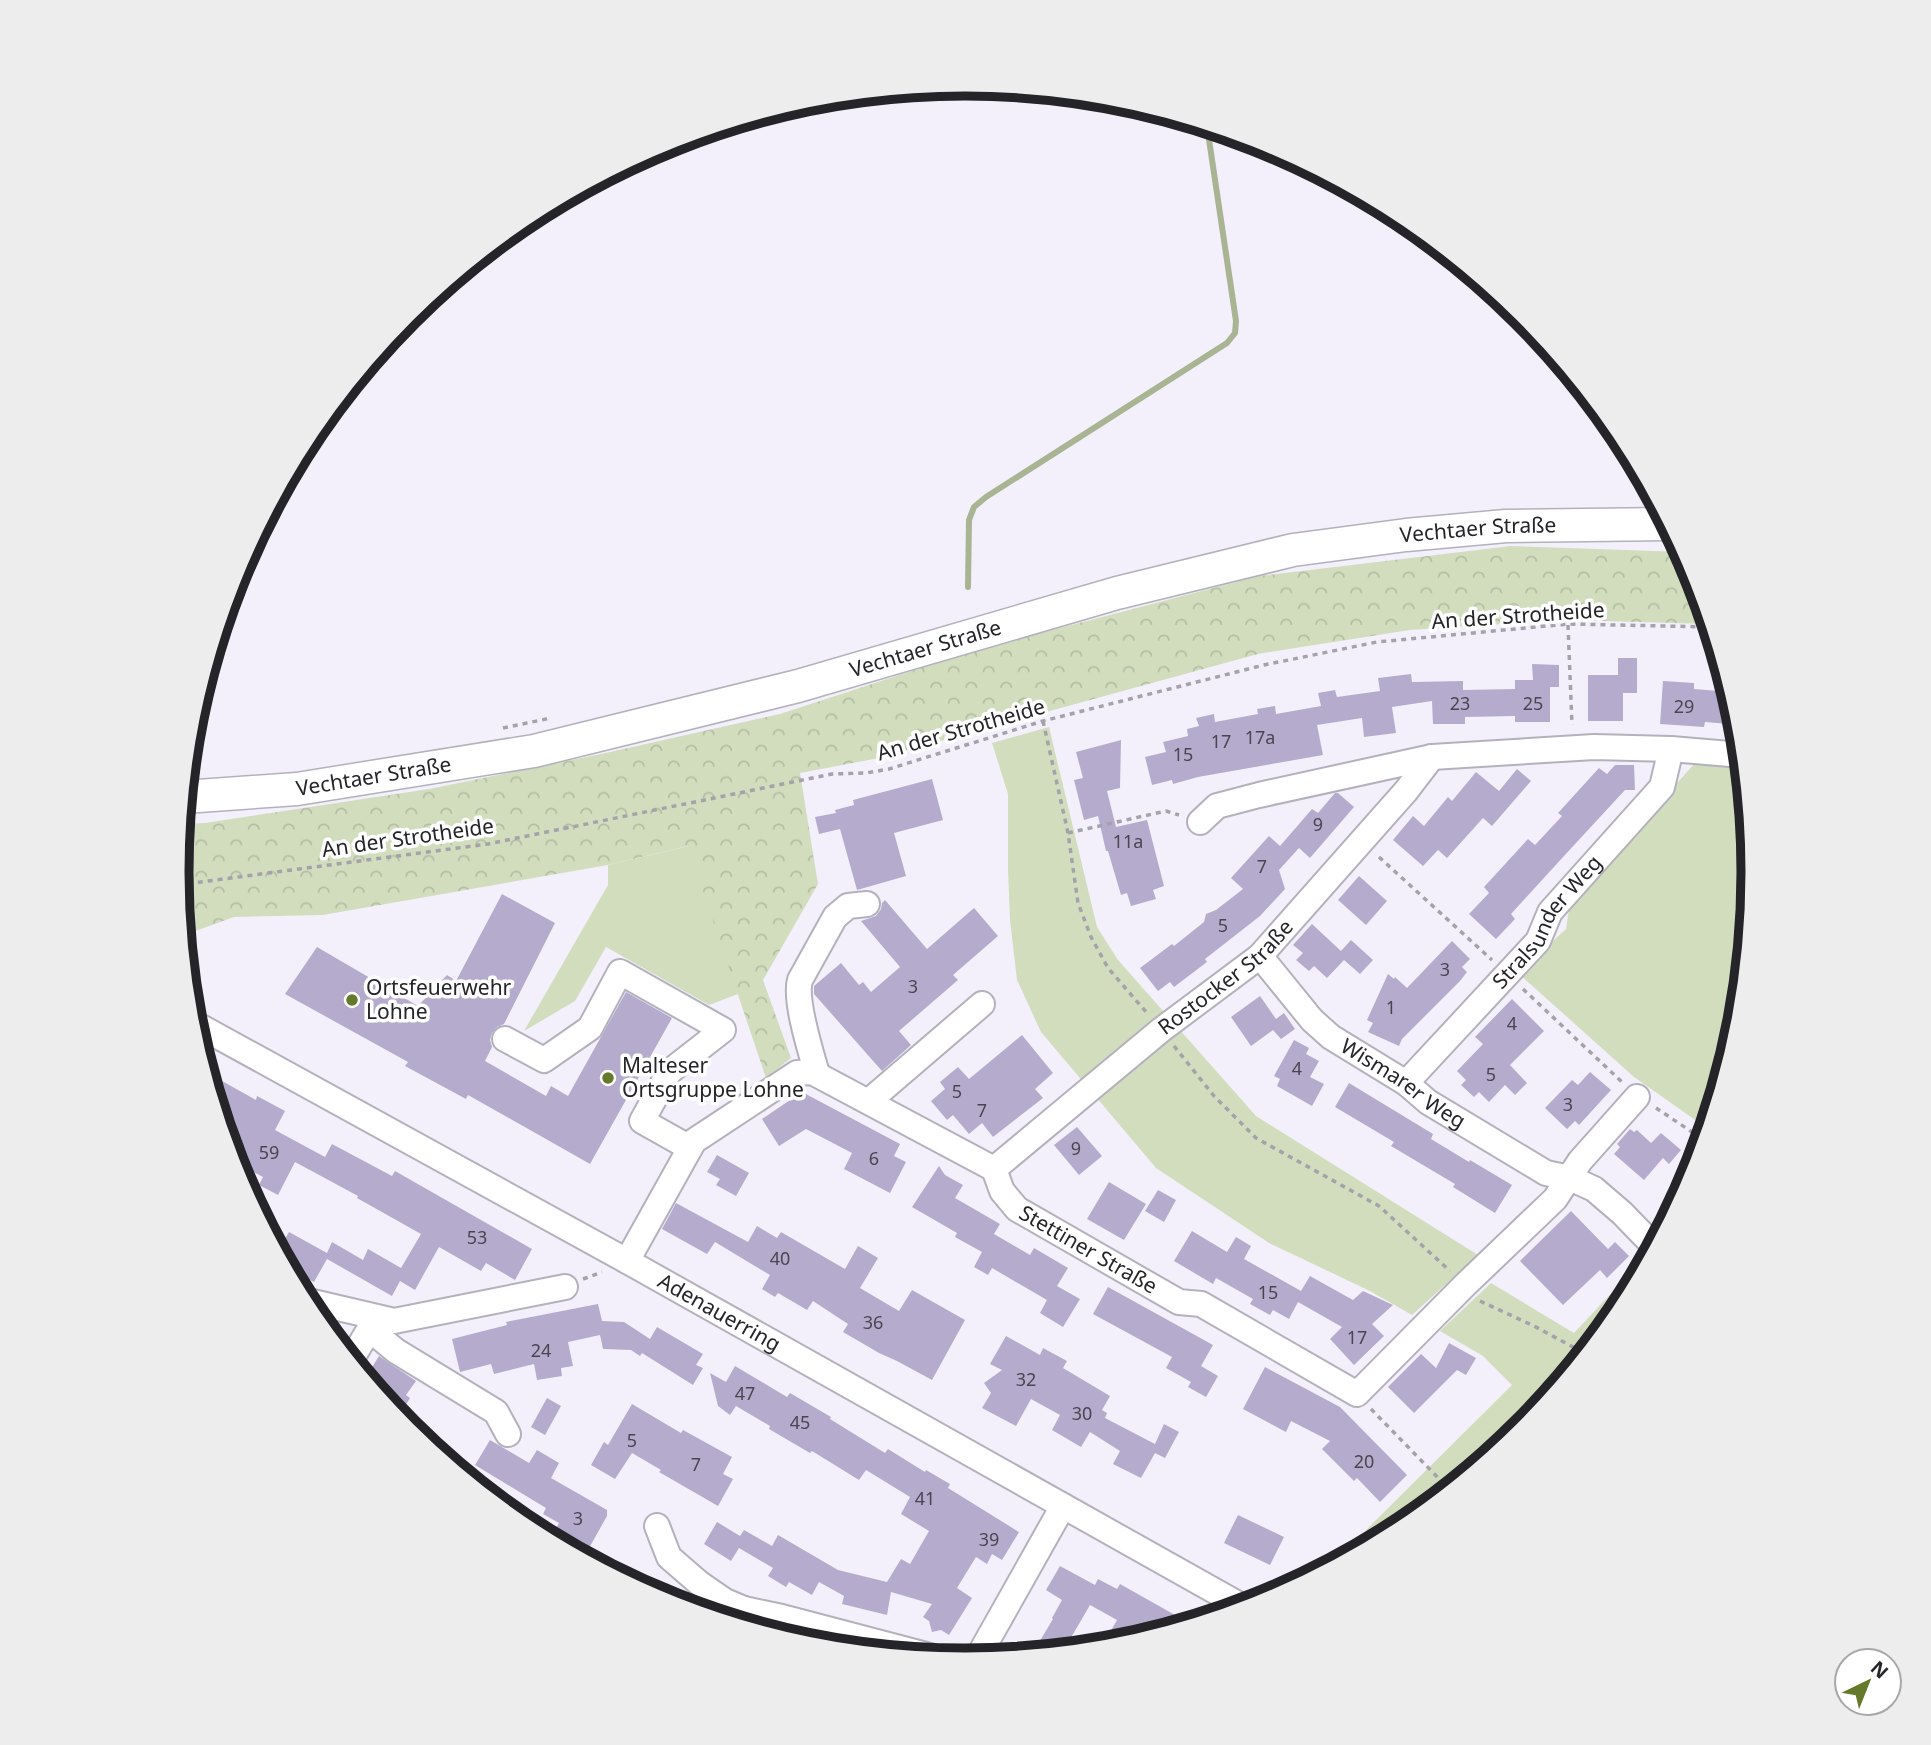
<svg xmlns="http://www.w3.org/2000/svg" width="1931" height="1745" font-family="'Noto Sans',sans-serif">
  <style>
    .grass { fill: #d2ddbe }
    .forest { fill: url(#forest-crowns) }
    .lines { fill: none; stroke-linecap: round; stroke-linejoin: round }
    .stream { stroke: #a9b493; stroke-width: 6 }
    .building { fill: #b5accd }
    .minor-casing { stroke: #b4b1bd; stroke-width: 28 }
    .major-casing { stroke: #b4b1bd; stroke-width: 35 }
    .path { stroke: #a4a2ab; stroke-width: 3.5; stroke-dasharray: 5 5; stroke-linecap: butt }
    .minor { stroke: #fff; stroke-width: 24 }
    .major { stroke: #fff; stroke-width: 32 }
    .poi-dot { fill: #647929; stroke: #fff; stroke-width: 2.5 }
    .labels { text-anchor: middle; stroke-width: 7; stroke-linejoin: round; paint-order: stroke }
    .number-label { font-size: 18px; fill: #494651 }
    .street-label { font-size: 21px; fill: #252428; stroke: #fff }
    .poi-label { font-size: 21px; fill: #252428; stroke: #fff; text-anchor: start }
    .rim { fill: none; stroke: #252428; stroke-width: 9 }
  </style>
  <defs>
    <pattern id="forest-crowns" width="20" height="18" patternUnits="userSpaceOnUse" patternTransform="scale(1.75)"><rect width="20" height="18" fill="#d2ddbe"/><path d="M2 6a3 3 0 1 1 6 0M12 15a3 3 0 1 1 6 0" fill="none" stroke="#b4bea3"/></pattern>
  </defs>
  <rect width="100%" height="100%" fill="#f3f0fc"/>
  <g class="grass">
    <path d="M1049,727L1097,927L1118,960L1256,1116L1478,1255L1412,1315L1370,1291L1269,1243L1156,1168L1041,1032L1017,980L1010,920L1008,869V794L992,743Z"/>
    <path d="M1695,763L1744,768L1754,873L1739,1027L1708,1129L1634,1077L1518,973L1566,929L1570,903Z"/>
    <path d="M689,846L738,994L709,1005L606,947L575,1001L524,1031L608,885V865Z"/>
    <path d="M1646,1256L1649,1259L1621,1311L1523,1430L1403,1528L1382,1539L1366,1530L1512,1385L1483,1356L1440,1331L1491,1283L1574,1333Z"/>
  </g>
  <path class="forest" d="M1511,546L1684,552L1694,571L1710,624L1567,620L1410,630L1258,654L874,759L800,773L818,884L763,980L791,1058L766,1078L688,846L608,865L323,915L234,917L190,933L184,941L177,872L182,824L205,823L429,789L601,754L780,714L976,650L1259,576Z"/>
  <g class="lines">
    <path class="stream" d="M968,587L969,520L974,507L986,497L1227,343L1235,333L1236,321L1207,126"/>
  </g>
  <g class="building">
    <path d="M1618,658H1637V693H1623V721H1588V675H1618Z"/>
    <path d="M1532,664L1559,665V687H1550V722H1515V716L1465,717V724H1433L1432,701L1392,707L1396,733L1364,737L1362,718L1317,725L1323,755L1198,777L1173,784L1172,780L1152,785L1145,757L1166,752L1163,742L1188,736L1187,729L1199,726L1196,718L1214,714L1215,722L1258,714L1257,709L1275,706L1276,714L1321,706L1318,693L1335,690L1337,697L1380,691L1378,678L1411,674L1412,682L1463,681V690L1515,689V680H1533Z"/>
    <path d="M1663,681L1694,683V689L1731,692L1740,725L1705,722L1704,727L1660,724Z"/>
    <path d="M1121,740L1120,788L1107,791L1116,827L1147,820L1164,886L1153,890L1156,899L1131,906L1127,893L1121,895L1108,851H1106L1098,816L1084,820L1074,780L1083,778L1076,752Z"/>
    <path d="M1615,765H1634L1635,790H1625L1564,856L1511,914L1515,919L1496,939L1469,914L1489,893L1484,887L1528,839L1535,845L1562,816L1558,813L1599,768L1607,774Z"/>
    <path d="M1517,769L1531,781L1492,826L1483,818L1447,858L1438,850L1423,866L1393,840L1413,816L1424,826L1448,797L1452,801L1476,772L1499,791Z"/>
    <path d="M932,779L943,820L894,833L906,876L857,890L840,829L819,834L815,817L836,813L835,810L854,805L853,800Z"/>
    <path d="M1335,793H1338L1354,807L1310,858L1299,848L1279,870L1285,889L1260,916L1205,959L1207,962L1174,987L1170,982L1158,991L1140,968L1172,944L1174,946L1204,922L1206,914L1216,910L1243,889L1231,878L1269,836L1280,846L1312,809L1318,813Z"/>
    <path d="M1359,876L1387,901L1366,925L1338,900Z"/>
    <path d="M502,894L555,923L504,1024L497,1027L492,1033L490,1040L492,1047L485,1061L546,1096L551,1086L568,1096L626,992L672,1018L590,1164L468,1095L466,1099L405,1066L408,1062L285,994L317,947L418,1006L447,975L456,981Z"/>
    <path d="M885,900L927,949L974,908L998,936L953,975L958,980L899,1031L911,1045L882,1071L814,994V986L841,963L859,985L863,982L871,992L900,967L861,921L876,916L881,909L882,903Z"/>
    <path d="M1312,924L1341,951L1351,940L1373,960L1360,974L1344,960L1327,978L1314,966L1309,971L1296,960L1303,953L1293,945Z"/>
    <path d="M1452,941L1470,959L1462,967L1467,972L1460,981L1402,1039L1399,1046L1368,1032L1373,1023L1367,1020L1388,974L1394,979L1395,977L1407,988Z"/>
    <path d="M1260,996L1276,1019L1284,1013L1295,1029L1281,1039L1273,1030L1251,1046L1231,1017Z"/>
    <path d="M1512,999L1544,1031L1510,1065L1527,1083L1515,1095L1505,1085L1489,1102L1479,1092L1474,1097L1461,1085L1466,1080L1457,1071L1483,1044L1475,1037Z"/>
    <path d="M1022,1035L1053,1073L1035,1089L1043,1098L993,1137L982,1123L969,1134L953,1115L947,1120L931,1101L945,1089L940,1082L958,1067L969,1079Z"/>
    <path d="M1294,1040L1309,1048L1306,1054L1319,1061L1310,1077L1324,1084L1312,1106L1277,1086L1280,1079L1274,1076Z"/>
    <path d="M206,1072L256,1100L257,1096L285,1111L275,1130L325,1157L332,1144L392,1176L395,1171L532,1249L515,1280L486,1263L481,1271L439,1247L415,1290L400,1281L392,1296L327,1259L314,1282L287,1268L278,1251L289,1232L327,1253L332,1242L363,1260L368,1249L401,1268L421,1234L357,1198L358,1196L295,1162L278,1195L259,1185L263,1177L233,1161L241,1144L225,1135Z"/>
    <path d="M1590,1072L1611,1090L1579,1125L1575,1121L1567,1129L1545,1108L1572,1080L1578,1085Z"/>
    <path d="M1349,1083L1433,1134L1431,1139L1469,1162L1470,1160L1512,1185L1495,1213L1453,1187L1455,1184L1391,1146L1394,1142L1335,1107Z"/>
    <path d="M802,1092L900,1144L894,1156L906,1162L890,1193L844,1169L852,1153L806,1129L779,1146L762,1119Z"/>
    <path d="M1077,1127L1102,1156L1079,1175L1054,1145Z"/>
    <path d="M1630,1129L1634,1132L1637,1130L1651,1143L1661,1133L1681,1150L1669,1164L1663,1158L1644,1180L1614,1154L1620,1147L1617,1144Z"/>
    <path d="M717,1155L749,1173L736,1196L716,1185L720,1179L707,1172Z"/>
    <path d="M939,1166L945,1175L963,1185L955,1198L1000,1224L994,1234L1030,1255L1034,1248L1068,1268L1057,1286L1080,1299L1063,1327L1040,1313L1047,1300L992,1268L988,1275L974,1267L982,1252L955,1237L957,1233L912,1207Z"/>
    <path d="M1109,1182L1146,1204L1124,1240L1087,1219Z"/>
    <path d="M1158,1190L1176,1200L1164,1222L1145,1211Z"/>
    <path d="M676,1203L748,1242L757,1226L777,1238L781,1232L845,1269L858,1246L878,1258L860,1288L899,1311L912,1290L965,1320L932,1380L897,1361L879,1353L843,1332L848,1324L813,1301L807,1310L778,1293L775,1297L762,1289L770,1275L715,1242L707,1254L662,1229Z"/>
    <path d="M1571,1211L1608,1249L1615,1242L1629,1256L1607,1278L1600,1270L1563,1305L1520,1261Z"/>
    <path d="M1192,1231L1227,1252L1236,1237L1251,1246L1244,1259L1301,1291L1310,1276L1353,1300L1363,1291L1393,1305L1372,1324L1384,1336L1354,1365L1330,1339L1342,1327L1298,1302L1289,1319L1273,1310L1270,1315L1250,1304L1253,1299L1216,1278L1213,1284L1174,1261Z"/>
    <path d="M1108,1287L1213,1345L1201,1366L1218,1376L1206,1397L1188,1387L1191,1382L1166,1368L1172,1357L1093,1314Z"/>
    <path d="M598,1304L602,1321L624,1322L650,1339L657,1327L703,1354L696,1365L703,1368L693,1385L642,1353L640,1356L631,1350L603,1349L600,1335L568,1342L573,1366L561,1368L562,1376L537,1380L534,1364L494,1374L491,1364L460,1372L452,1339L507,1325L506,1322Z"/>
    <path d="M1006,1336L1040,1355L1043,1348L1067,1361L1063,1368L1110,1396L1102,1410L1107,1413L1105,1418L1155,1444L1164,1424L1179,1432L1165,1458L1155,1453L1141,1478L1113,1464L1120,1451L1090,1432L1081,1447L1052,1430L1060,1415L1031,1399L1016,1426L982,1408L991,1393L984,1383L1002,1370L990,1364Z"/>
    <path d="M1449,1343L1476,1358L1466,1375L1457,1370L1414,1413L1388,1387L1421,1354L1436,1368Z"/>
    <path d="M379,1356L416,1381L406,1395L410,1398L401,1413L385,1403L371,1385L376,1379L368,1374Z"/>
    <path d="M735,1366L787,1397L790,1393L831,1417L830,1419L885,1453L888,1449L925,1472L926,1470L950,1484L948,1488L1019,1532L1002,1560L992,1554L987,1564L976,1557L957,1588L972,1598L949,1635L941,1630L932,1632L929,1621L923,1617L932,1604L891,1592L887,1615L842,1604L844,1596L819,1582L812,1595L789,1582L786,1587L768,1576L773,1568L739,1548L731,1561L704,1544L717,1522L740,1536L744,1530L772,1546L778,1535L838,1570L887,1582L901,1559L910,1564L929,1531L901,1514L910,1497L866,1470L859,1480L812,1451L810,1453L769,1429L770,1426L736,1406L730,1415L718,1406L710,1373L726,1382Z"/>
    <path d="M1265,1367L1340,1407L1407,1475L1380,1502L1357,1478L1354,1481L1322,1449L1330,1441L1291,1421L1286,1432L1243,1409Z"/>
    <path d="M547,1398L561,1406L545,1435L531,1427Z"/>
    <path d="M632,1404L681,1433L683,1430L732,1457L723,1474L733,1479L718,1506L659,1472L661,1470L632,1453L615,1479L591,1465L604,1442L608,1445Z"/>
    <path d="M490,1440L529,1463L537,1450L559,1463L551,1478L607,1510V1516L584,1557L551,1538L559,1523L543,1514L546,1508L475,1465Z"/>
    <path d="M1238,1515L1284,1537L1270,1565L1224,1543Z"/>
    <path d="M1060,1566L1095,1585L1098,1579L1117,1589L1120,1584L1191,1624L1152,1636L1140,1629L1133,1642L1119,1646L1101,1648L1117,1620L1090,1605L1069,1641L1083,1649L1032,1654L1053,1619L1052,1618L1062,1600L1046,1590Z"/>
  </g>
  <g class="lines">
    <defs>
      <g id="minor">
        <path d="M1200,822L1217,806L1259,795L1432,757L1594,747L1671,749L1742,755"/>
        <path id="s1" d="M1260,956L1312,1020L1331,1037L1406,1083L1428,1102L1546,1173L1570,1178L1594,1189L1622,1213L1655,1247"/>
        <path id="s2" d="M192,1022L627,1261L1245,1608"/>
        <path d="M505,1039L544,1060L590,1028L620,972L723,1030L669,1072L642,1121L690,1148"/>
        <path d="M817,1074C811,1052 794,1000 800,980L835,917L848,906L867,904"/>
        <path id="s3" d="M1406,1083L1538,941L1550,912L1662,787L1671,749"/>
        <path d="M869,1101L982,1004"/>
        <path id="s4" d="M994,1169L1161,1030L1260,956L1406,791L1432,757"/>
        <path id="s5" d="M627,1261L694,1141L797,1073L812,1072L994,1169L1002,1191L1017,1209L1179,1302L1201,1304L1357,1394L1465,1285L1555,1199L1580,1161L1637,1097"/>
        <path d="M304,1300L394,1321L565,1287"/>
        <path d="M376,1318L379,1337L396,1351L496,1412L508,1434"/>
        <path d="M351,1360L376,1318"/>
        <path d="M657,1526L669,1557L699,1583L725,1601L744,1609"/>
        <path d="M735,1623L744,1609L782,1617L938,1658"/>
        <path d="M969,1661L978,1657L1063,1506"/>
      </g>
      <g id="major">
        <path id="s6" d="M184,797L297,789L534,751L798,686L1117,593L1293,550L1406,535L1506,526L1669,524"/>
      </g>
    </defs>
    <use href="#minor" class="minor-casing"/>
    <use href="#major" class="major-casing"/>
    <g class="path">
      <path d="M1568,625L1572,725"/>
      <path d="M1043,721L1068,833L1078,903L1091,937L1108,968L1147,1013"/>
      <path d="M503,728L551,718"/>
      <path d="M1068,833L1166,811L1179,815"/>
      <path d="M1379,857L1492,960"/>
      <path d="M178,885L488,844L832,774L866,773L889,769L1043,721L1264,665L1377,642L1568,624L1711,627"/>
      <path d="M1523,989L1622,1082"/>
      <path d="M1174,1046L1214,1096L1256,1138L1379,1206L1450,1271"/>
      <path d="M1656,1108L1704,1140"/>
      <path d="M1663,1224L1667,1211L1686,1189"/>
      <path d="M583,1279L602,1272"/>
      <path d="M1480,1301L1534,1326L1586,1354"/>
      <path d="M1371,1409L1450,1490"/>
    </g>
    <use href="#minor" class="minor"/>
    <use href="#major" class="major"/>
  </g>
  <g class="poi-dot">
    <circle cx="352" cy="1000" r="7"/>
    <circle cx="608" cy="1078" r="7"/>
  </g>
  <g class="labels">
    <g class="number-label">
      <text x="1460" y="710">23</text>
      <text x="1533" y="710">25</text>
      <text x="1684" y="713">29</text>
      <text x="1260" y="744">17a</text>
      <text x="1221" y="748">17</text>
      <text x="1183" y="761">15</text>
      <text x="1318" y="831">9</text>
      <text x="1128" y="848">11a</text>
      <text x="1262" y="873">7</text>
      <text x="1223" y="932">5</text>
      <text x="1445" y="976">3</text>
      <text x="913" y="993">3</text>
      <text x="1391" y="1014">1</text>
      <text x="1512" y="1030">4</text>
      <text x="1297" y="1075">4</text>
      <text x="1491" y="1081">5</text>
      <text x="957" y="1098">5</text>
      <text x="1568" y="1111">3</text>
      <text x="982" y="1117">7</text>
      <text x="1076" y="1155">9</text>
      <text x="269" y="1159">59</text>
      <text x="874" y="1165">6</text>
      <text x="477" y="1244">53</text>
      <text x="780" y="1265">40</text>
      <text x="1268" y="1299">15</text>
      <text x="873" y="1329">36</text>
      <text x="1357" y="1344">17</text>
      <text x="541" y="1357">24</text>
      <text x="1026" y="1386">32</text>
      <text x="745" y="1400">47</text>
      <text x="1082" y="1420">30</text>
      <text x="800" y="1429">45</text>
      <text x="632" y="1447">5</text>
      <text x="1364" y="1468">20</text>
      <text x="696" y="1471">7</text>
      <text x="925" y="1505">41</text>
      <text x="578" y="1525">3</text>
      <text x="989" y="1546">39</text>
    </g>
    <g class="street-label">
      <text dy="7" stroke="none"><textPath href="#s6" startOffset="1325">Vechtaer Straße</textPath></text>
      <text transform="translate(1518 616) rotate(-4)" y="7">An der Strotheide</text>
      <text dy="7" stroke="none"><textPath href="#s6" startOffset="758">Vechtaer Straße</textPath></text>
      <text transform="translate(961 730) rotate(-16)" y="7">An der Strotheide</text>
      <text dy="7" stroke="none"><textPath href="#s6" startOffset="191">Vechtaer Straße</textPath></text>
      <text transform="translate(408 838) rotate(-8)" y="7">An der Strotheide</text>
      <text dy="7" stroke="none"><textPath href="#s3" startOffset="215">Stralsunder Weg</textPath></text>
      <text dy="7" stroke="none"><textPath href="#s4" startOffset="301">Rostocker Straße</textPath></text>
      <text dy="7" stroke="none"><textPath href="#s1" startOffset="194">Wismarer Weg</textPath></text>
      <text dy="7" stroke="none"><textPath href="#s5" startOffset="611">Stettiner Straße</textPath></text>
      <text dy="7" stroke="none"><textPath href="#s2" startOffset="602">Adenauerring</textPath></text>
    </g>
    <g class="poi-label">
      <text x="366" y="995">Ortsfeuerwehr<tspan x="366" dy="24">Lohne</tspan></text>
      <text x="622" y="1073">Malteser<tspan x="622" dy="24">Ortsgruppe Lohne</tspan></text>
    </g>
  </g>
  <path d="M0 0H1931V1745H0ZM189 872a776 776 0 1 1 1552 0a776 776 0 1 1-1552 0Z" fill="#eeedee" fill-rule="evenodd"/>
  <path class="rim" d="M189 872a776 776 0 1 1 1552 0a776 776 0 1 1-1552 0Z"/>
  <g transform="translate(1868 1682) rotate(43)"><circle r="33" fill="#ffffff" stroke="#a8a7a9" stroke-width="2"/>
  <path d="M0-5L12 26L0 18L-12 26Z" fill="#647929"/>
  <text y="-10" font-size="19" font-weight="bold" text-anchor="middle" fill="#252428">N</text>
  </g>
</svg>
